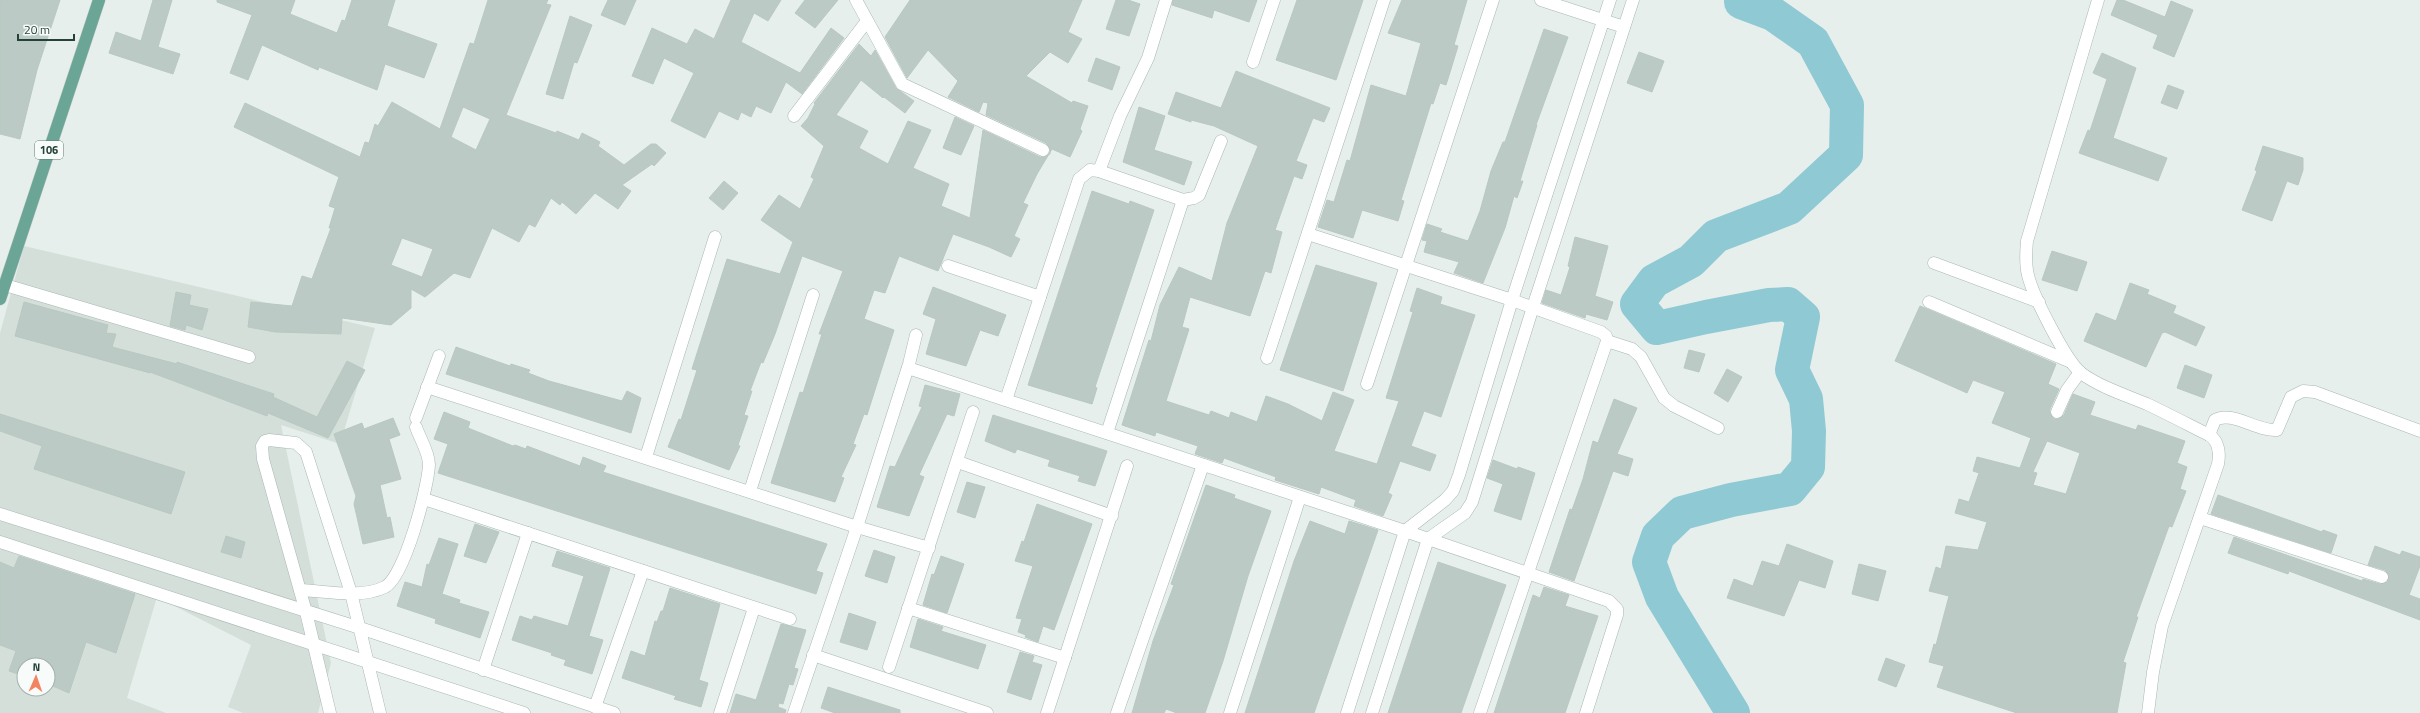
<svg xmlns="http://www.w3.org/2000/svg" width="2420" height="713" font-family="'Titillium Web',sans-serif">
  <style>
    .built { fill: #d4dfda; fill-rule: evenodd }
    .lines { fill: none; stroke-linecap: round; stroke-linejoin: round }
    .river { stroke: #8ec9d4; stroke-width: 34 }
    .building { fill: #bbcac4; stroke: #b8c9c2; fill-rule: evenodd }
    .street-casing { stroke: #a8b8b2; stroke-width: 13 }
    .primary-casing { stroke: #c2cac8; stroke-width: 13 }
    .street { stroke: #fff; stroke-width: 12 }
    .primary { stroke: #6aa596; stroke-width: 12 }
    .labels { text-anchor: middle; stroke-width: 3; stroke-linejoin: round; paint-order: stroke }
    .shield { fill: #f7fbf9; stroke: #637a73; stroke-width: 1 }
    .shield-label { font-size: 11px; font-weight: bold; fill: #24423a }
  </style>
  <rect width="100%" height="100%" fill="#e6efeb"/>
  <path class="built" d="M24,246L375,328L340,444L281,425L331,663L318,713H243L228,707L251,645L157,597L127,698L166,713H0V333ZM24,665H48V689H24Z"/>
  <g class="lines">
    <path class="river" d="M1733,713L1662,597L1649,562L1658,536L1682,513L1731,500L1790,489L1808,467L1809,431L1806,399L1792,370L1803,317L1788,304L1769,305L1706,317L1657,328L1637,304L1654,281L1691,261L1716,236L1789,208L1846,155L1847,105L1813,42L1773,14L1741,2V0"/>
  </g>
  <g class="building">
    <path d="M0,0H60L37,70L20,139L0,134Z"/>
    <path d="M153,0H172L158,47L180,54L173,74L109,53L116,32L141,41Z"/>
    <path d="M217,0H295L290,14L337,33L342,20L345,21L352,0H395L387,26L437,44L424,78L385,64L377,90L319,67L318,70L262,45L248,80L230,73L252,15L217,2Z"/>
    <path d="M488,0H548L546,4L551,5L506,115L556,133L557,131L579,140L582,133L600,142L598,146L624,165L651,144H656L666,153L654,166L652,164L622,185L631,191L618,209L595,193L576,214L562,202L560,205L551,198L535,227L529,224L519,242L492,228L470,278L454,273L425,297L411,289V308L391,325L342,318L341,334L275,332L248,327L251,302L292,306L302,276L312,279L331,228H329L335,208L329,206L339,177L234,127L245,103L360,157L365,142L369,143L375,124L378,126L392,102L440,129L470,43L474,44ZM463,107L490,119L476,150L451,137ZM402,238L433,249L422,277L391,265Z"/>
    <path d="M608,0H636L625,25L601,15Z"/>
    <path d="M731,0H781L768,21L754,13L741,42L800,73L831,28L844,38L802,94L786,82L771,113L756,106L751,117L741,112L738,120L719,111L705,138L671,121L694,73L664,58L653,84L632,76L652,28L687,44L695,29L714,39Z"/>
    <path d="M805,0H838L815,28L795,13Z"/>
    <path d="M910,0H1082L1068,32L1082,39L1068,63L1050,52L1026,76L1072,103L1073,101L1088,106L1080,129L1082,131L1070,157L1052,149L1037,174L1023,203L1028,205L1014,236L1020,239L1011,257L989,247L953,234L938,271L899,256L885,293L874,290L864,319L894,330L867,415L864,414L853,444L856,445L841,477L844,478L835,502L771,483L791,420L800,392L803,393L812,365L822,334H819L843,271L802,256L775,334L763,363L761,362L750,391H752L744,415L748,416L738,445L740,446L729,470L668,447L679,419L681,420L697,370L692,369L727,259L780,274L793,242L761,220L779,195L800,209L814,179L811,177L824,146L801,126L808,118L815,104L814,103L859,44L871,56L875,50L896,88L914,101L905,113L884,97L883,98L861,80L836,115L868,131L859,148L888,164L908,121L931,130L913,168L949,184L941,206L970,218L983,130L1040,157H1044L1050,154V149L1046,143L986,115L988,103L983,102L979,112L948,97L958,81L928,50L907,78L885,37Z"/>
    <path d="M1116,0H1128L1140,4L1129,36L1106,29Z"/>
    <path d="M1173,0H1257L1249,22L1214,10L1212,18L1172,5Z"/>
    <path d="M1297,0H1363L1336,80L1276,60Z"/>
    <path d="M1402,0H1467L1454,45L1458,46L1451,69L1446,85L1440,83L1433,104L1431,103L1401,200L1404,201L1398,221L1362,210L1353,238L1318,227L1327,200L1334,202L1347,160L1350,161L1371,85L1406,96L1421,43L1388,33Z"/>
    <path d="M2117,0H2123L2165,17L2171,1L2193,10L2174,57L2153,48L2158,35L2111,15Z"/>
    <path d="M570,16L592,25L577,63L574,62L563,99L546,94Z"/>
    <path d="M1544,29L1568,37L1536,125H1537L1520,181H1523L1517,198L1514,196L1505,228L1483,283L1454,273L1459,262L1424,252L1427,241L1422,240L1427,224L1442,229L1440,232L1468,241L1480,211L1491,171L1503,142H1505Z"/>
    <path d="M1639,52L1664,61L1652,92L1627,83Z"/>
    <path d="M2102,53L2136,68L2113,138L2167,158L2158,181L2079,153L2088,130L2090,131L2107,79L2093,73Z"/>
    <path d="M1096,58L1120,67L1112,90L1088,81Z"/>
    <path d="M1236,71L1330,108L1324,122L1313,118L1296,161L1307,165L1302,179L1294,176L1275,230L1282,232L1271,273L1265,271L1250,316L1190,297L1182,327L1189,329L1166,401L1209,415L1211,411L1229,418L1231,412L1257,422L1266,396L1288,404L1322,421L1333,392L1354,400L1334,451L1377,464L1399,401L1386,398L1413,312L1410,311L1417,288L1442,297L1440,304L1475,315L1441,417L1424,411L1411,446L1436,455L1430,471L1400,461L1388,493L1392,495L1383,516L1354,506L1356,500L1321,487L1319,494L1275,480L1276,477L1224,458L1222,463L1195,454L1198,446L1156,432L1155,436L1122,425L1149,340L1151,341L1160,305L1179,267L1212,281L1227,223L1258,146L1214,126L1191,120V122L1168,114L1176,92L1221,108Z"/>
    <path d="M2168,85L2184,91L2177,109L2161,103Z"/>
    <path d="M1139,107L1165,116L1154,150L1192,162L1184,185L1123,162Z"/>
    <path d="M955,117L974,126L961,155L943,148Z"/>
    <path d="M2263,146L2303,158V170L2298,185L2287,181L2272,221L2242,210L2257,171L2255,170Z"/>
    <path d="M724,181L738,193L723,210L709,198Z"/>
    <path d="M1092,191L1129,204L1130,201L1154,210L1095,387L1097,388L1092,404L1028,385Z"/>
    <path d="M1575,237L1608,246L1595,296L1613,302L1607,320L1586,314L1585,318L1542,303L1546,290L1561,295L1570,267L1568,266Z"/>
    <path d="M2052,251L2087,262L2077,291L2042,280Z"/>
    <path d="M1316,265L1377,283L1343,391L1280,370Z"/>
    <path d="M2130,283L2149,290L2147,294L2176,306L2173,313L2205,327L2196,346L2165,332L2162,333L2146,367L2084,341L2096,313L2116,321Z"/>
    <path d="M933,287L1006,315L998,336L980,330L966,366L926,354L936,319L923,314Z"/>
    <path d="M176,292L191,295L189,305L208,309L202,330L186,325L185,330L170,326Z"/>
    <path d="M24,302L108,325L106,333L116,334L112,347L177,364V362L274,394L273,397L317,417L347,361L365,370L328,438L268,413L267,416L150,372V373L15,336Z"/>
    <path d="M1920,306L2056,364L2048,384L2059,389L2050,409V413L2054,419H2058L2064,415L2073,394L2095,402L2090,415L2136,430L2138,425L2185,441L2177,463L2187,467L2180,489L2186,491L2172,527L2169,526L2136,617H2138L2123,662L2126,663L2117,713H2017L1937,687L1944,666L1929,662L1934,644L1936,645L1949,596L1929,591L1936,567L1941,569L1946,546L1978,550L1987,522L1955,513L1959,499L1969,502L1979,473L1973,471L1977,457L2020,468L2031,438L1992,423L2005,392L1973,380L1967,393L1895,361ZM2047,441L2080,453L2066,494L2033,485L2037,473L2033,472Z"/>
    <path d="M456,347L510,366L511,364L530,370L528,373L549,381L622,401L627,391L641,398L631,433L446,374Z"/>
    <path d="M1689,350L1705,354L1699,372L1684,368Z"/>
    <path d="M2185,365L2212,375L2204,398L2177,388Z"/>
    <path d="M1727,369L1742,377L1728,402L1714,393Z"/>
    <path d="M925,385L960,394L954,416L947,414L919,475L924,477L909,516L877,507L890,466L895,467L922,407L919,406Z"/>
    <path d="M1614,399L1637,408L1617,454L1633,459L1628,476L1613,471L1574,581L1549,572L1570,509L1572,510L1583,479L1593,441L1598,443Z"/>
    <path d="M444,412L470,422L468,428L513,446L515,445L526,449L527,446L580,466L583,457L606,466L603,472L827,544L816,571L823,573L816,594L438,473L448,444L434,439Z"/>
    <path d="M0,414L185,472L171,514L34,469L42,446L0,431Z"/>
    <path d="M993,415L1107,451L1095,486L1078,481L1080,476L1048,466L1050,460L1017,449L1015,453L985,441Z"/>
    <path d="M393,418L400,435L389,439L401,479L380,485L387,518L390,517L394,537L363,544L354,504L356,496L334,434L362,423L364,429Z"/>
    <path d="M1493,460L1517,469L1518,467L1535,473L1521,520L1494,511L1503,484L1487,478Z"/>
    <path d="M967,482L985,487L975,518L957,512Z"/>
    <path d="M1206,485L1235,495L1234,498L1271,511L1248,576L1223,661L1205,713H1177L1166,709L1164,713H1132L1153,641L1174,585L1171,584Z"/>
    <path d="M2218,495L2322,532L2323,530L2337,535L2331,553L2211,514Z"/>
    <path d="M1037,504L1092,524L1054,630L1043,626L1038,642L1025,637L1026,635L1018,632L1022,619L1016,618L1033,566L1015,561L1022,541L1024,542Z"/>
    <path d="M1310,521L1345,534L1349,521L1378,530L1314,713H1245L1294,561Z"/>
    <path d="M475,524L499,532L486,563L464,556Z"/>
    <path d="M226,536L245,542L241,558L221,552Z"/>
    <path d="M2234,537L2362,581L2363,579L2380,584L2387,582L2389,576L2385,570L2368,565L2375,546L2400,555L2402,551L2420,557V566L2409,595L2420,599V620L2289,571L2288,574L2228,553Z"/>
    <path d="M439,538L458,544L442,594L460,600L459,603L489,612L480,638L435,623L436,619L397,606L405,582L422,587L427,564L429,565Z"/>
    <path d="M1787,544L1833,561L1825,588L1799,580L1784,616L1727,598L1734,579L1753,586L1762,561L1779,566Z"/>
    <path d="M874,550L895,557L887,583L865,576Z"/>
    <path d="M557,551L610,568L589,636L603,640L592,674L564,665L566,660L551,655L552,653L512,640L520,616L532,620L534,616L568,626L584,576L552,566Z"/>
    <path d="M19,556L135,594L116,653L86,642L69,693L48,684V665H24V676L9,671L16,651L0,645V562L14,568Z"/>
    <path d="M941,556L964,564L947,613L923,605L932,574L934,575Z"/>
    <path d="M1438,562L1506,585L1461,713H1388Z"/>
    <path d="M1859,564L1886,571L1878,601L1852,594Z"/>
    <path d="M1544,587L1569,595L1565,606L1598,616L1565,713H1494L1533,595L1540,598Z"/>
    <path d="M670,588L720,604L699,680L708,683L701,707L674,699L676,696L622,678L631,651L645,656L655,621L657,622L661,611H663Z"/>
    <path d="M849,613L876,622L867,650L840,642Z"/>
    <path d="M918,619L943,627L941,631L986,645L978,669L910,647Z"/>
    <path d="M781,624L806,630L794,668L798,669L793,685L789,684L783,704L779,703L778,707L786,710L785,713H730L736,694L756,700Z"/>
    <path d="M1020,652L1034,656L1032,662L1042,665L1031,700L1007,692Z"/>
    <path d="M1886,658L1905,665L1896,687L1878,680Z"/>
    <path d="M828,687L900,710V713H835L821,708Z"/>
  </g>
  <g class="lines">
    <defs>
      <g id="street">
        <path d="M856,0L902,84L1043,150"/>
        <path d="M1541,0L1624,27"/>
        <path d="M2098,0L2027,241C2026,252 2025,264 2028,275C2032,294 2066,361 2081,373C2100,387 2125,395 2147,404C2168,414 2189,425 2209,435C2219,441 2220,454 2218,464L2162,626L2153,672L2148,713"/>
        <path d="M1253,62L1274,0"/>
        <path d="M794,116L867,21"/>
        <path d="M1099,171L1120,116L1148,58L1166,0"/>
        <path d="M1308,234L1512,300L1601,332L1606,336L1607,341L1480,713"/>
        <path d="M1934,263L2039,302"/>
        <path d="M948,266L1040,297"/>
        <path d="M5,285L249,357"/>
        <path d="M1929,302L2071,362"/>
        <path d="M1607,341L1632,349L1641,357L1664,398L1674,406L1718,428"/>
        <path d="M1267,358L1384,0"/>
        <path d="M908,368L1405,531L1609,601L1617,609V615L1586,713"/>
        <path d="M1367,384L1493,0"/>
        <path d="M427,387L857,527L929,548"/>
        <path d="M1006,400L1079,179L1090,170L1099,171L1183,200"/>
        <path d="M2057,412L2067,390L2080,372"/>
        <path d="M416,418L439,356"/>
        <path d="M1107,433L1183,200L1194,198L1199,195L1221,141"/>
        <path d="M2209,435L2215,420C2231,410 2258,432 2277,430L2291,397L2303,391L2315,392L2420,431"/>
        <path d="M646,457L715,237"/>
        <path d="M958,462L1112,516"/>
        <path d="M750,491L813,295"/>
        <path d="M424,499L790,619"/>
        <path d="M0,514L360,628L614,713"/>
        <path d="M2200,518L2382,577"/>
        <path d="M0,542L524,713"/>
        <path d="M300,590C326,591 360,599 385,587C405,576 428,487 429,465C429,452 420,439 416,427"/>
        <path d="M908,608L1065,658"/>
        <path d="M813,655L987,713"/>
        <path d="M889,667L973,412"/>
        <path d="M483,670L528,533"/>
        <path d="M595,707L643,571"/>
        <path d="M330,713L306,612L263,459L262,446L265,441L269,440L296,443L306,452L351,593L380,713"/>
        <path d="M720,713L754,608"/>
        <path d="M794,713L857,527L909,364L916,335"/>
        <path d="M1047,713L1127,466"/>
        <path d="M1117,713L1203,465"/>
        <path d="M1230,713L1300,497"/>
        <path d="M1347,713L1405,531L1445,500L1453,491L1459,475L1512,300L1610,0"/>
        <path d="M1372,713L1428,539L1465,513L1472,502L1533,307L1633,0"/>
      </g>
      <path id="primary" d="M0,299L99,0"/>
    </defs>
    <use href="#street" class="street-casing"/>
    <use href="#primary" class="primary-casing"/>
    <use href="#street" class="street"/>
    <use href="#primary" class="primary"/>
  </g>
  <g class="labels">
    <rect class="shield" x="35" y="141" width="28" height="18" rx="3"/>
    <g class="shield-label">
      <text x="49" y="154">106</text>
    </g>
  </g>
  <g transform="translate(36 677) rotate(2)"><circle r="19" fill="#f7fbf9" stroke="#a3b1ad"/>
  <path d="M0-3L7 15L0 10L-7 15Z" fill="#f4845f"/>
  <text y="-6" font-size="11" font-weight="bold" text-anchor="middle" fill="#24423a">N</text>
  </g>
  <path d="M18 34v6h56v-6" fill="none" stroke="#24423a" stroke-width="2"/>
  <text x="24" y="34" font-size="12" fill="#24423a" stroke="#f7fbf9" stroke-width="3" paint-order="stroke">20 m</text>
</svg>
